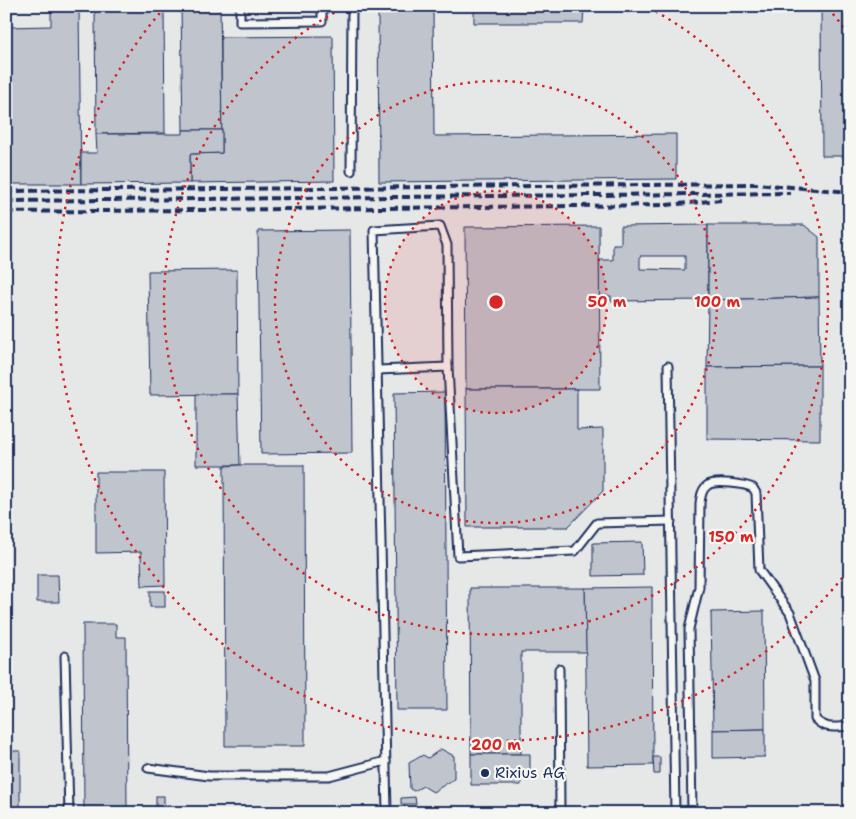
<svg xmlns="http://www.w3.org/2000/svg" width="856" height="819" font-family="'Shantell Sans',sans-serif">
  <style>
    .built { fill: #e6e7e7 }
    .building { fill: #c0c4cd; stroke: #1b2f5e; fill-rule: evenodd }
    .lines { fill: none; stroke-linecap: round; stroke-linejoin: round }
    .service-casing { stroke: #1b2f5e; stroke-width: 11 }
    .service { stroke: #f6f6f2; stroke-width: 7 }
    .rail { stroke: #1b2f5e; stroke-width: 4; stroke-dasharray: 8 4; stroke-linecap: butt }
    .ring { fill: none; stroke: #d62828; stroke-width: 2.5; stroke-dasharray: 2.5 5 }
    .poi-dot { fill: #1b2f5e; stroke: #f6f6f2; stroke-width: 2 }
    .labels { text-anchor: middle; stroke-width: 4.5; stroke-linejoin: round; paint-order: stroke }
    .poi-label { font-size: 15px; fill: #1b2f5e; stroke: #f6f6f2; text-anchor: start }
    .centre { fill: #d62828; stroke: #f6f6f2; stroke-width: 2.5 }
    .ring-label { font-size: 15px; text-anchor: middle; font-weight: bold; fill: #d62828; stroke: #f6f6f2; stroke-width: 4.5; stroke-linejoin: round; paint-order: stroke }
  </style>
  <rect width="100%" height="100%" fill="#f6f6f2"/>
  <filter id="ink" filterUnits="userSpaceOnUse"><feTurbulence type="fractalNoise" baseFrequency=".02" numOctaves="2"/><feDisplacementMap in="SourceGraphic" scale="10" xChannelSelector="R" yChannelSelector="G"/><feConvolveMatrix kernelMatrix="1 2 1 2 8 2 1 2 1" color-interpolation-filters="sRGB"/></filter>
  <g filter="url(#ink)">
    <rect class="built" x="6" y="6" width="844" height="807"/>
    <g class="building">
      <path d="M51,6H79L81,184H6V27L51,26Z"/>
      <path d="M95,6H164L165,133L96,134Z"/>
      <path d="M181,6H220L222,130H183Z"/>
      <path d="M378,6H433L434,136L676,134V179L379,182Z"/>
      <path d="M474,6H602V7H584L583,23H474Z"/>
      <path d="M821,6H850V156H822Z"/>
      <path d="M333,36L334,181L190,183V154L222,153L221,37Z"/>
      <path d="M183,130H222V153L190,154V183L81,184V153H97L96,134H183Z"/>
      <path d="M708,225V300L611,301V296H599V260H613V245H621V226ZM640,256H685V270L640,269Z"/>
      <path d="M708,225H804L819,237V297L708,300Z"/>
      <path d="M599,226L600,389H466L465,227Z"/>
      <path d="M350,230L352,453L261,454L258,231Z"/>
      <path d="M237,270L238,394L150,395L148,271Z"/>
      <path d="M819,297L820,366L707,367L708,300Z"/>
      <path d="M820,366V440L707,439V367Z"/>
      <path d="M466,389H577V430L603,429V491L568,527H467Z"/>
      <path d="M445,392L447,710H397L394,393Z"/>
      <path d="M196,394H238L240,465H196Z"/>
      <path d="M240,465H304L305,746H225L224,466Z"/>
      <path d="M96,472H164L165,585L142,586L141,552L96,553Z"/>
      <path d="M642,542L643,575L593,576V543Z"/>
      <path d="M37,575H58L59,602H37Z"/>
      <path d="M652,587L653,765L587,766L585,588Z"/>
      <path d="M470,588H585L586,652H521V754H471Z"/>
      <rect x="150" y="591" width="15" height="16"/>
      <path d="M764,611L765,729L713,730L711,612Z"/>
      <path d="M83,624H116V637H126L127,813H84Z"/>
      <path d="M765,729V757L713,758V730Z"/>
      <path d="M441,749L454,756V779L433,792L423,786L414,791L410,789L409,763L423,755L428,758Z"/>
      <rect x="6" y="751" width="14" height="62"/>
      <path d="M471,754H530V772L537,771V778H521V785H471Z"/>
      <path d="M653,757H660V774H654Z"/>
      <rect x="156" y="796" width="8" height="11"/>
      <path d="M415,797L416,804H401V798Z"/>
    </g>
    <g class="lines">
      <defs>
        <g id="service">
          <path d="M240,6V22L322,21V6"/>
          <path d="M351,171L352,6"/>
          <path d="M668,366L675,813"/>
          <path d="M378,370L448,367L458,556L575,551L597,523L671,521"/>
          <path d="M65,656L69,813"/>
          <path d="M559,669L560,813"/>
          <path d="M148,768L209,776H329L386,761"/>
          <path d="M387,813L374,230L440,226L447,245L448,367"/>
          <path d="M692,813L689,629L699,587L700,503C701,496 702,489 708,485C716,480 745,484 753,488L756,493L759,570L790,613L815,681V719C826,730 835,727 850,726"/>
        </g>
      </defs>
      <use href="#service" class="service-casing"/>
      <use href="#service" class="service"/>
      <g class="rail">
        <path d="M6,191L755,184L850,192"/>
        <path d="M6,201L790,193"/>
        <path d="M6,212L667,205L721,200"/>
      </g>
    </g>
  </g>
  <circle cx="496" cy="302" r="111" fill="#d62828" fill-opacity=".12"/>
  <g class="ring">
    <circle cx="496" cy="302" r="111"/>
    <circle cx="496" cy="302" r="221"/>
    <path d="M649 8A332 332 0 1 1 343 8"/>
    <path d="M847 572A443 443 0 1 1 164 8M828 8A443 443 0 0 1 847 32"/>
  </g>
  <circle class="poi-dot" cx="485" cy="773" r="5"/>
  <g class="labels">
    <g class="poi-label">
      <text x="495" y="778">Rixius AG</text>
    </g>
  </g>
  <circle cx="496" cy="302" r="8" class="centre"/>
  <g class="ring-label">
    <text x="607" y="307">50 m</text>
    <text x="717" y="307">100 m</text>
    <text x="731" y="542">150 m</text>
    <text x="496" y="750">200 m</text>
  </g>
  <rect width="856" height="819" fill="none" stroke="#f6f6f2" stroke-width="25"/>
  <rect x="12" y="12" width="831" height="794" fill="none" stroke="#1b2f5e" stroke-width="2" filter="url(#ink)"/>
</svg>
